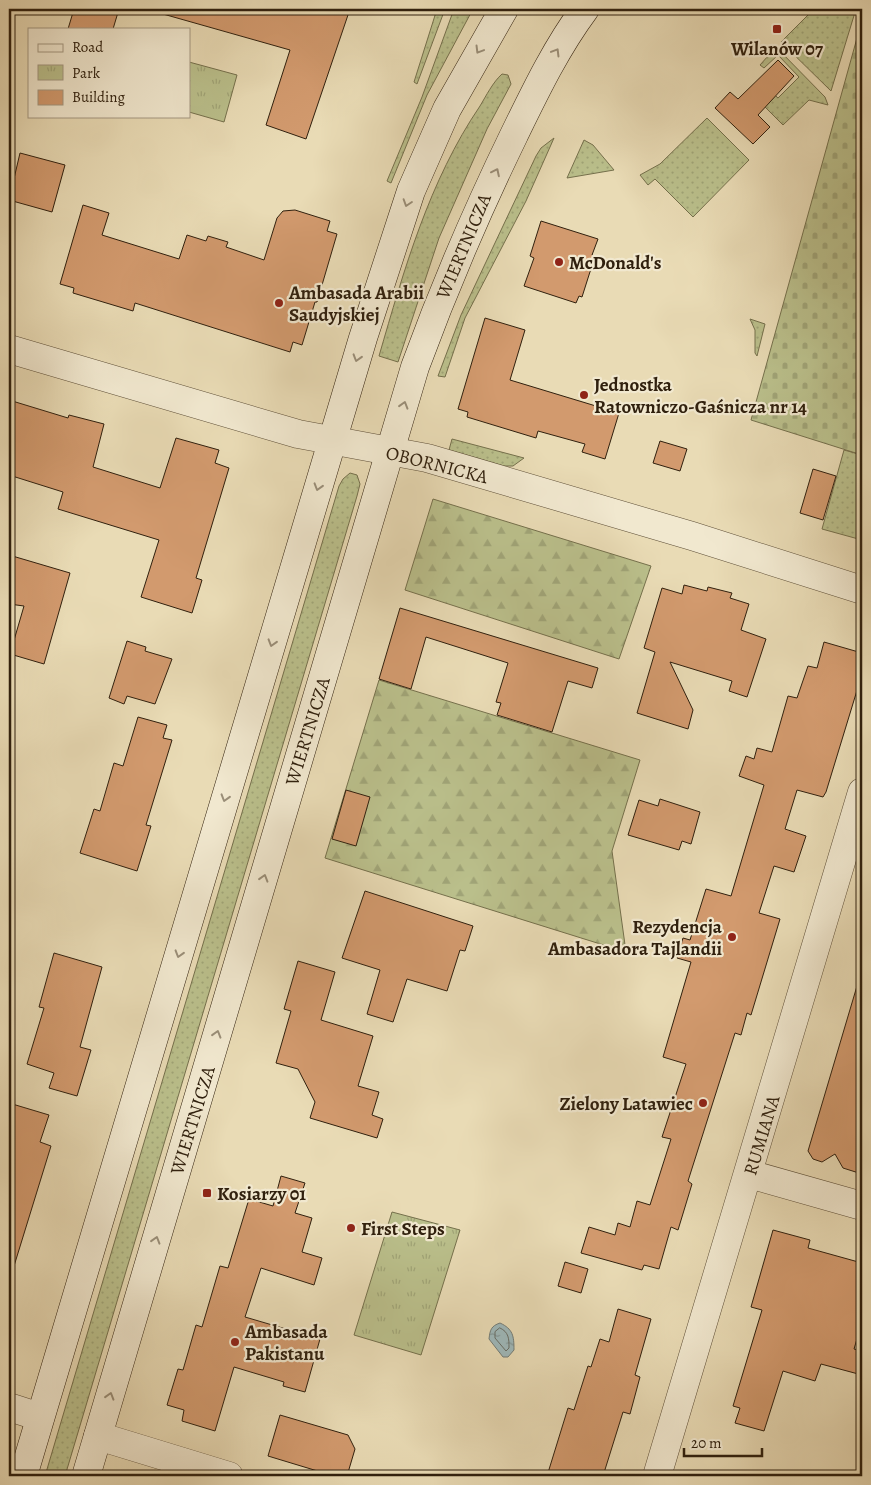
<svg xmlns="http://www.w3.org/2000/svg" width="871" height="1485" font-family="Alegreya,serif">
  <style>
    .grass { fill: url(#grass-dots); stroke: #75704c }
    .forest { fill: url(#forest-firs); stroke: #75704c }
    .cemetery { fill: url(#cemetery-stones); stroke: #75704c }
    .park { fill: url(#park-tufts); stroke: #75704c }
    .water { fill: url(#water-ripples); stroke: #727b75 }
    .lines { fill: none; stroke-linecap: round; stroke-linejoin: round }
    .shore { stroke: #676c64; stroke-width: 1 }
    .building { fill: #d29a6e; stroke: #30200e }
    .minor-casing { stroke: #5e4f38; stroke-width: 29 }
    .secondary-casing { stroke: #30200e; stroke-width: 29 }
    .minor { stroke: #f1e8cf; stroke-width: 28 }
    .secondary { stroke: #f1e8cf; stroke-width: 28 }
    .oneway { stroke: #9a8e78 }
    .poi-dot { fill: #8f2418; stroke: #f1e8cf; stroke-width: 2 }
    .labels { text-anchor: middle; stroke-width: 4.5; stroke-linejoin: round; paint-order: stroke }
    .poi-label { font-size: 19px; font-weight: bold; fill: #30200e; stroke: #f1e8cf; text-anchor: start }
    .street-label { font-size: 19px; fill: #30200e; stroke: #f1e8cf }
  </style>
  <defs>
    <pattern id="grass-dots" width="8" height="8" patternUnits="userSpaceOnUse" patternTransform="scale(1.25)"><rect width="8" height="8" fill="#babf8b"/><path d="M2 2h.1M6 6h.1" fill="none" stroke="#a0a477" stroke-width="1.8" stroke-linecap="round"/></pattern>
    <pattern id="forest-firs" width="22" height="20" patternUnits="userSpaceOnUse" patternTransform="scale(1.25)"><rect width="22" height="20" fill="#babf8b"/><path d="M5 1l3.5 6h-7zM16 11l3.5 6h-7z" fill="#a0a477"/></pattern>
    <pattern id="cemetery-stones" width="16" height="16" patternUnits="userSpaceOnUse" patternTransform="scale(1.25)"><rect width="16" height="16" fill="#babf8b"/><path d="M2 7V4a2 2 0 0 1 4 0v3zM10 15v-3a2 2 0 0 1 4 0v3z" fill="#a0a477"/></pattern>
    <pattern id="park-tufts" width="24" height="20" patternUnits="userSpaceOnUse" patternTransform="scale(1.25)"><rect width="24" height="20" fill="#babf8b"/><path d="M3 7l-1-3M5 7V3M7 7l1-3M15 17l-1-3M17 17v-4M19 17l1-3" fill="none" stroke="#a0a477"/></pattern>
    <pattern id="water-ripples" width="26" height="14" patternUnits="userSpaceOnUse" patternTransform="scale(1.25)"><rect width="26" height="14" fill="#9eb8ba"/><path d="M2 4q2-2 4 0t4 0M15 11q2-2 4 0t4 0" fill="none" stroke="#819596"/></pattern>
  </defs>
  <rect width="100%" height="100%" fill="#e9dbb5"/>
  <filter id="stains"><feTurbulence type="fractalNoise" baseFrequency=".004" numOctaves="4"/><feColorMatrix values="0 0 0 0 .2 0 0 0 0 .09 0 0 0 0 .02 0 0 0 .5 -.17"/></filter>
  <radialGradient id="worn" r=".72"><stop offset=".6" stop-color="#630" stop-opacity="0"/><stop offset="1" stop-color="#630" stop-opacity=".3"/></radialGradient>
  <g class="grass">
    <path d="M437,9H445L417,84L414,82Z"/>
    <path d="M454,9H473L427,95L391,183L387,181L422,97Z"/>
    <path d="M814,9H856L831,91L781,42Z"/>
    <path d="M776,47L825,97L828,105L809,100L783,125L759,101L770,90L778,98L799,77L778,55L764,68L760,65Z"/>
    <path d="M502,74L508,75L511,84L487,129L439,238L398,362L379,356C404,270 429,181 480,106C486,96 493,82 502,74Z"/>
    <path d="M707,118L749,160L693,217L655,179L648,185L640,175L660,164Z"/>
    <path d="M554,138L526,201L465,318L445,377L438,376L461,315L536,156L541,148Z"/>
    <path d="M584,140L593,145L614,170L567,178Z"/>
    <path d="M750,319L765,324L757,356L755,353V330Z"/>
    <path d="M452,439L524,458L513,466H504L449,450Z"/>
    <path d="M844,450L862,455V540L822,529Z"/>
    <path d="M350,473L357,475L360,484L357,496L65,1476H45L339,486L343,479Z"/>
  </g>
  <g class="forest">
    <path d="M433,499L651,566L619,659L405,590Z"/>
    <path d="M379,680L640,760L612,851L626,952L325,858Z"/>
  </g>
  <path class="cemetery" d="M862,20V455L751,420Z"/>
  <g class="park">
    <path d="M189,62L237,75L224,122L189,112Z"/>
    <path d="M392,1212L460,1230L421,1355L354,1335Z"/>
  </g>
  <path class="water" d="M500,1323C513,1329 514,1336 514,1350L508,1357H503L489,1339C490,1330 491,1326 500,1323Z"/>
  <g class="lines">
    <path class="shore" d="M500,1328C509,1332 509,1339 509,1348L506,1351L495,1338V1332Z"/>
  </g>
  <g class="building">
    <path d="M74,9H119L113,29H68Z"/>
    <path d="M164,9H350L306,139L266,125L290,50L163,14Z"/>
    <path d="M778,60L794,76L758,115L770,127L753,144L715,108L730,92L738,99Z"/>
    <path d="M20,153L65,165L52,212L9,200Z"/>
    <path d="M83,205L109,213L102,235L179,259L187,235L206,241L208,236L228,242L226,247L264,260L277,218L283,211L295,210L330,221L327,231L337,234L317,302H315L302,345L293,342L290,352L135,303L133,311L73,293L74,288L60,284Z"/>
    <path d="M541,221L598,239L592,255L595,256L582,297L579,296L576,303L524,286L534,258L530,256Z"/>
    <path d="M485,318L525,330L510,380L619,413L605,459L582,452L585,444L538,431L536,438L467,417L468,412L458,409Z"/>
    <path d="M9,400L68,418L69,415L104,424L93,467L160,488L176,438L219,450L215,463L229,468L196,578L202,580L192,613L141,597L159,540L58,509L63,492L9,475Z"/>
    <path d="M660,441L687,449L680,471L653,463Z"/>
    <path d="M813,469L836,476L823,520L800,513Z"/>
    <path d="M9,555L70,573L44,664L10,654L24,606L9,604Z"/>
    <path d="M684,585L707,591L708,587L732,593L730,598L749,604L741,630L766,639L747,697L729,691L732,681L670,662L693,710L688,729L637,713L655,652L644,648L662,588L682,594Z"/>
    <path d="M400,608L598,668L592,688L568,681L552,732L497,715L501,703L496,702L508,663L426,637L411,689L379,679Z"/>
    <path d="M127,641L146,647L145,651L172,659L155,704L127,696L124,704L109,698Z"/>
    <path d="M824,642L862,653V674L826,792L823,797L797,790L785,829L806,836L794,872L774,866L759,913L780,919L751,1015L747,1013L741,1035L735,1033L688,1181L692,1184L678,1230L671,1227L659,1269L644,1265L642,1270L581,1253L589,1227L615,1235L618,1223L630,1227L637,1201L650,1205L671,1139L662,1137L686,1064L663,1057L691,962L677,958L683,938L690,940L706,889L731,896L764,785L739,776L746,756L754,759L757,748L772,752L788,696L797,698L808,666L817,668Z"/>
    <path d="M138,717L167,725L163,738L172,740L146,825L151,826L137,871L80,853L94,809L100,811L114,763L123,766Z"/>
    <path d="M346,790L370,797L356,846L332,839Z"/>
    <path d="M660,799L700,812L691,844L682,841L679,850L628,835L639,800L658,806Z"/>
    <path d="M365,891L473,926L465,951L460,950L447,991L407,979L393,1022L367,1014L380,970L342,958Z"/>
    <path d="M54,953L102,967L80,1047L91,1050L77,1096L49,1088L54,1073L27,1064L44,1008L39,1007Z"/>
    <path d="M298,961L335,972L321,1020L373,1036L358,1086L379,1092L372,1115L383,1119L377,1138L310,1118L315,1102L298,1069L276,1063L291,1011L284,1009Z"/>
    <path d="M857,986H862V1174L843,1168L835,1154L822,1162L813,1159L808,1151Z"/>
    <path d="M9,1103L49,1115L40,1142L51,1146L14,1266H9Z"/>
    <path d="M281,1176L305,1183L295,1213L312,1218L302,1252L322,1258L314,1285L261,1268L245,1317L320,1339L305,1392L283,1386L284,1382L234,1367L215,1431L182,1421L184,1410L167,1405L178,1369L183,1370L196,1325L202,1327L220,1266L228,1268L249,1199L273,1206Z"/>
    <path d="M773,1230L810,1240L808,1248L862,1263V1322L854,1349L862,1351V1375L821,1364L815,1381L783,1371L764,1431L735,1423L740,1408L733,1406L762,1310L751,1307Z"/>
    <path d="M565,1262L588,1269L581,1293L558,1286Z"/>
    <path d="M618,1309L651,1319L635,1375L640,1377L630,1414L623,1412L603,1476H547L568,1408L574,1410L588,1366L591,1367L600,1339L609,1342Z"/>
    <path d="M280,1415L348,1435L355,1449L347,1476H334L268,1456Z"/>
  </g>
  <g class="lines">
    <defs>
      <g id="minor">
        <path d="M9,349L298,434L427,458L692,536L862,590"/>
        <path d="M749,1174L862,1206"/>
        <path d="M9,1407L40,1417"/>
        <path d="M98,1436L229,1476"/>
        <path d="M657,1476L862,792"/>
      </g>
      <g id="secondary">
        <path d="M23,1476L363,338L411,191L447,109L504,9"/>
        <path d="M86,1476L415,367C444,288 477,211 514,135C535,92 556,48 585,9"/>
      </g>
    </defs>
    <use href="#minor" class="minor-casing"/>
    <use href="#secondary" class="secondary-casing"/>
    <use href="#minor" class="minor"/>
    <use href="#secondary" class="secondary"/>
  </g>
  <defs><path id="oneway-chevron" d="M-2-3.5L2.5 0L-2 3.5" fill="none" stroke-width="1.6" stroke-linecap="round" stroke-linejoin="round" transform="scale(1.25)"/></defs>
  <g class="oneway">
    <use href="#oneway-chevron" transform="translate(479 50) rotate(121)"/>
    <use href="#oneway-chevron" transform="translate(556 52) rotate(-59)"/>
    <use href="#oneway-chevron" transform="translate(496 172) rotate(-64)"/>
    <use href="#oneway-chevron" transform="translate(407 203) rotate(108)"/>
    <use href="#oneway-chevron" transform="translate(357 358) rotate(107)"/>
    <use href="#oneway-chevron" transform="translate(404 405) rotate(-73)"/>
    <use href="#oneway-chevron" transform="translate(318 487) rotate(107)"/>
    <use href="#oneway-chevron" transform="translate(272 643) rotate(107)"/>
    <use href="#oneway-chevron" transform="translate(225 798) rotate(107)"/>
    <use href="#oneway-chevron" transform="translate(264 878) rotate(-73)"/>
    <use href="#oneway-chevron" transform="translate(179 954) rotate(107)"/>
    <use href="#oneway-chevron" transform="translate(217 1034) rotate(-73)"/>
    <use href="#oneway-chevron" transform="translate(156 1240) rotate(-73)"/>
    <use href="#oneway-chevron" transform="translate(110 1396) rotate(-73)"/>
  </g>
  <g class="poi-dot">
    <rect x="772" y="24" width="10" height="10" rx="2.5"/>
    <circle cx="559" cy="262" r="5"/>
    <circle cx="279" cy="303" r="5"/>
    <circle cx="584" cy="395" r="5"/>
    <circle cx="732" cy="937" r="5"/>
    <circle cx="703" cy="1103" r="5"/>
    <rect x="202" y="1188" width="10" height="10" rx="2.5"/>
    <circle cx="351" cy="1228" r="5"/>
    <circle cx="235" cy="1342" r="5"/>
  </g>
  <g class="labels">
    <g class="poi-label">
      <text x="777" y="55" text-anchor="middle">Wilanów 07</text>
      <text x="569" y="269">McDonald's</text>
      <text x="289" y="299">Ambasada Arabii<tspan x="289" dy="22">Saudyjskiej</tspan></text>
      <text x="594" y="391">Jednostka<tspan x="594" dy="22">Ratowniczo-Gaśnicza nr 14</tspan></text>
      <text x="722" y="933" text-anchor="end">Rezydencja<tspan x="722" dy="22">Ambasadora Tajlandii</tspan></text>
      <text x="693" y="1110" text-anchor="end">Zielony Latawiec</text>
      <text x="217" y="1200">Kosiarzy 01</text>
      <text x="361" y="1235">First Steps</text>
      <text x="245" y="1338">Ambasada<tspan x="245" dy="22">Pakistanu</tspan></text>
    </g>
    <g class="street-label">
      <text transform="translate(463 246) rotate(-67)" y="7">WIERTNICZA</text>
      <text transform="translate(437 464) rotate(14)" y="7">OBORNICKA</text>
      <text transform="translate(307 731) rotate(-73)" y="7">WIERTNICZA</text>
      <text transform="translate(192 1120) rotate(-73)" y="7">WIERTNICZA</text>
      <text transform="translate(761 1135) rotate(-73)" y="7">RUMIANA</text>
    </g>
  </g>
  <rect width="871" height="1485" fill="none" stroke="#e9dbb5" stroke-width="30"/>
  <rect x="10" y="10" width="851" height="1465" fill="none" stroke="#30200e" stroke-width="2.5"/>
  <rect x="15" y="15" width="841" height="1455" fill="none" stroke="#30200e"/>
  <rect x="28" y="28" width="162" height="90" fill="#f1e8cf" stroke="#a49882"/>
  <rect x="38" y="44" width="25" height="8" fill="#f1e8cf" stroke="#a49882"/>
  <text x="72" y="52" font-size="15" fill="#30200e">Road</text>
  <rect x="38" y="65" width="25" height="15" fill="url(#park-tufts)" stroke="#a49882"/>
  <text x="72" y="78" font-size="15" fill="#30200e">Park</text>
  <rect x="38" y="90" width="25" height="15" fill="#d29a6e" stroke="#a49882"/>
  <text x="72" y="102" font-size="15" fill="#30200e">Building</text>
  <path d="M684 1448v8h78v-8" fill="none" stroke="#30200e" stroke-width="2.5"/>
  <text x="691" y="1448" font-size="15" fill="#30200e" stroke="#f1e8cf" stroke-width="4" paint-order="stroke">20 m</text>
  <rect width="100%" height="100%" filter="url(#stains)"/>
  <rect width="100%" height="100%" fill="url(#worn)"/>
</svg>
